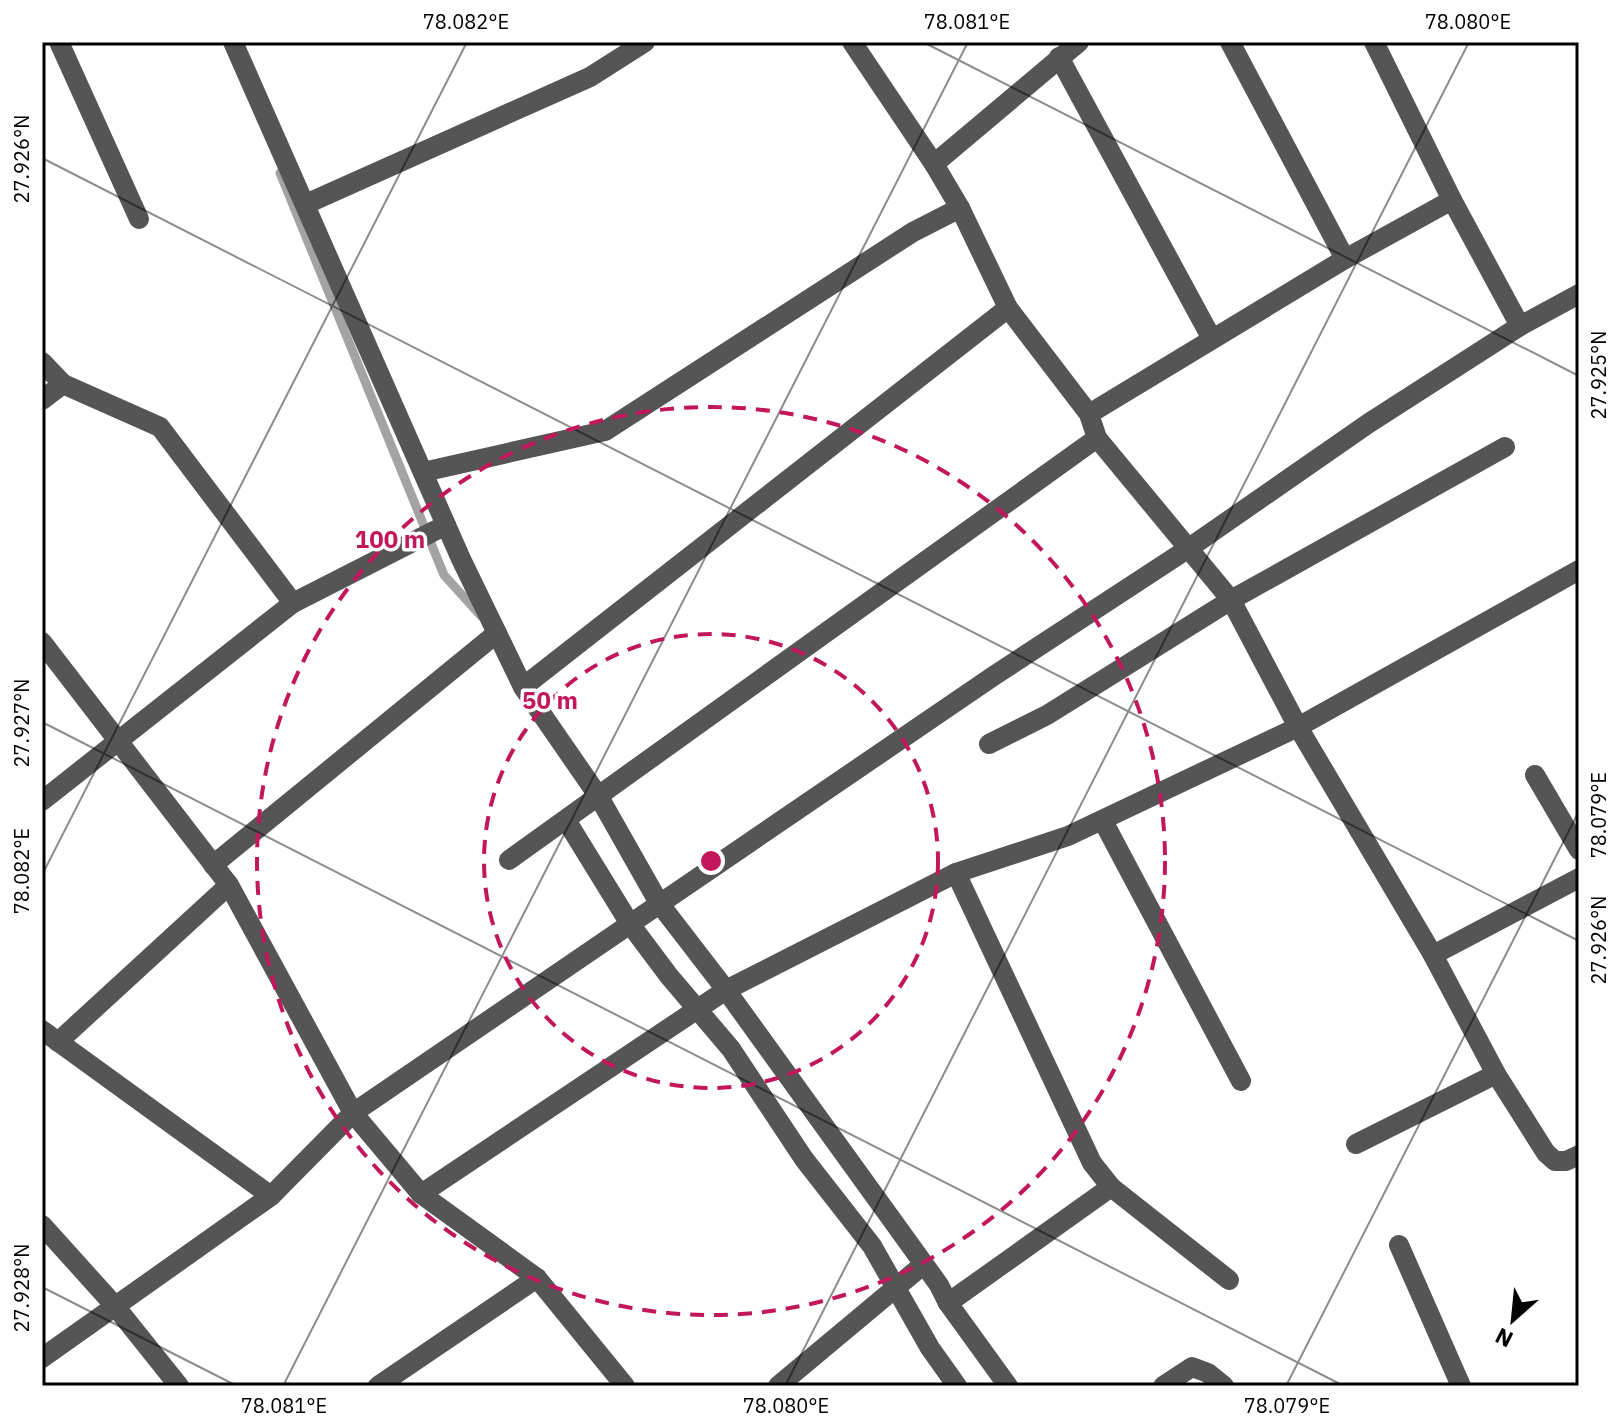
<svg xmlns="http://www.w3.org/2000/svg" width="1621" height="1428" font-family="'IBM Plex Sans',sans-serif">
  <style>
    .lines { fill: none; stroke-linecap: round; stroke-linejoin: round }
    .stream { stroke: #a3a3a3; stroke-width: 9 }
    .minor { stroke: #555; stroke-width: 20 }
    .ticks { fill: none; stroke: #000; stroke-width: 2; stroke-opacity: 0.45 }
    .ring { fill: none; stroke: #c2185b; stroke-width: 4; stroke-dasharray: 14 10 }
    .centre { fill: #c2185b; stroke: #fff; stroke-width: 4 }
    .ring-label { font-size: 24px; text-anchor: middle; font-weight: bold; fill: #c2185b; stroke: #fff; stroke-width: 7; stroke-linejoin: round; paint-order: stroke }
    .neatline { fill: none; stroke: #000; stroke-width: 3 }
    .ticks-label { font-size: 20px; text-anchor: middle; fill: #000 }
  </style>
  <rect width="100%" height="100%" fill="#fff"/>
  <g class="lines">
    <path class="stream" d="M280,173L444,575L481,616"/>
    <g class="minor">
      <path d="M59,42L139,219"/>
      <path d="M233,42L461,559L523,687L599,797L659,903L726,990L939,1285L948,1303L1008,1386"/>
      <path d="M852,42L934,164L960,208L1008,308L1089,414L1097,438L1231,600L1298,727L1433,955L1496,1074L1546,1153L1555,1161H1566L1579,1155"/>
      <path d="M1230,42L1345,259"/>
      <path d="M1374,42L1452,200"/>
      <path d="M1059,57L1212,339"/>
      <path d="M934,164L1079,42"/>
      <path d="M306,204L590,77L645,42"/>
      <path d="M42,362L63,384L42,400"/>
      <path d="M63,384L160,427L293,603"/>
      <path d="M1089,414L1345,259L1452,200L1520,326L1579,294"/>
      <path d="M423,472L605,431L913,232L960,208"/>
      <path d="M42,642L229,885L353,1113L421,1194L537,1278L625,1386"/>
      <path d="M523,687L1008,308"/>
      <path d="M989,744L1047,715L1231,600L1505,447"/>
      <path d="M1535,775L1579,850"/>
      <path d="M42,801L293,603L446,525"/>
      <path d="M566,820L630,924L669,976L731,1049L804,1159L872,1246L930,1348L957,1386"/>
      <path d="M1103,821L1241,1081"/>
      <path d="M509,860L1097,438"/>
      <path d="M213,865L497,633"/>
      <path d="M956,873L1092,1163L1111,1187L1229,1280"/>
      <path d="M1433,955L1579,878"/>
      <path d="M42,1030L271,1196"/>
      <path d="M58,1042L229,885"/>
      <path d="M1356,1144L1496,1074"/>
      <path d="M421,1194L726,990L956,873L1068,836L1298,727L1579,570"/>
      <path d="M42,1225L115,1306L179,1386"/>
      <path d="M1399,1245L1461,1386"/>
      <path d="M948,1303L1111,1187"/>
      <path d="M42,1358L271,1196L353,1113L995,675L1189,548L1369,423L1520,326"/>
      <path d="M378,1386L537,1278"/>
      <path d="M778,1386L924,1264"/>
      <path d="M1163,1386L1192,1367L1208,1373L1224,1386"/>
    </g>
  </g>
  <path class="ticks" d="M923,42L1579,376M42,158L1579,941M42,722L1344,1386M42,875L467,42M42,1287L237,1386M283,1386L968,42M785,1386L1469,42M1286,1386L1579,811"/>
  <g class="ring">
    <circle cx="711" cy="861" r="227"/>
    <circle cx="711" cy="861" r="454"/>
  </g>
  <circle cx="711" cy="861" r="12" class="centre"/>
  <g class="ring-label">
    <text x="390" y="548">100 m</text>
    <text x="550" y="709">50 m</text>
  </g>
  <rect width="1621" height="1428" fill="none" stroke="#ffffff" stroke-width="88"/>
  <g transform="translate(1513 1320) rotate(207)" stroke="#ffffff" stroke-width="6" paint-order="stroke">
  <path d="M0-6L14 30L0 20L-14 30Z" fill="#000000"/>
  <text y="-12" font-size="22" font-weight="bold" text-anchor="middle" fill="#000000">N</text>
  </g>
  <rect x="44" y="44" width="1533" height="1340" class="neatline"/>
  <g class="ticks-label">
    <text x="466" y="29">78.082°E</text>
    <text x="967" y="29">78.081°E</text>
    <text x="1468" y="29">78.080°E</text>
    <text transform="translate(22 159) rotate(-90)" y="7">27.926°N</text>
    <text transform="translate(1599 375) rotate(-90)" y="7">27.925°N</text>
    <text transform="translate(22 723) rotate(-90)" y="7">27.927°N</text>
    <text transform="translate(1599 815) rotate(-90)" y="7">78.079°E</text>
    <text transform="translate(22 871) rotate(-90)" y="7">78.082°E</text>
    <text transform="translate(1599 940) rotate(-90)" y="7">27.926°N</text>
    <text transform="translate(22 1288) rotate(-90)" y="7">27.928°N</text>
    <text x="284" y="1413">78.081°E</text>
    <text x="786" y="1413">78.080°E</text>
    <text x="1287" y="1413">78.079°E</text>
  </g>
</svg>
